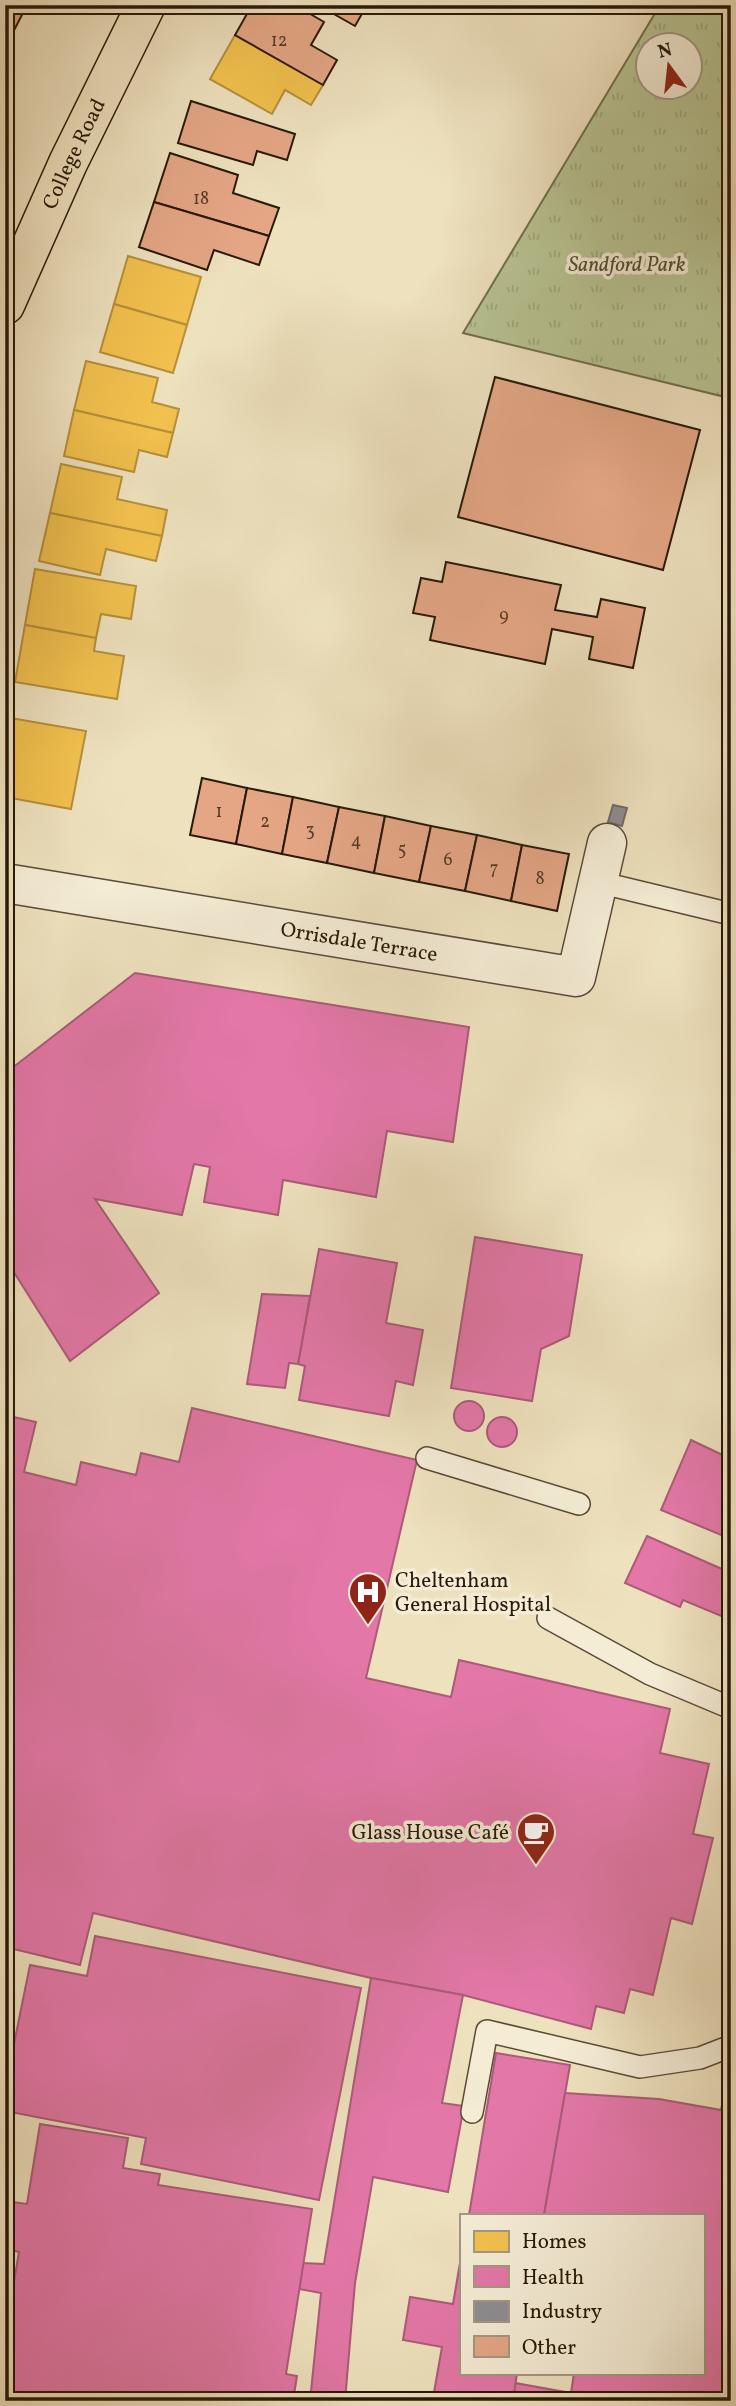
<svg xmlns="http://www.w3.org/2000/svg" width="736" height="2406" font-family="Vollkorn,serif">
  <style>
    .park { fill: url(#park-tufts); stroke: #706e4e; stroke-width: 2; fill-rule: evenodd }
    .homes { fill: #f2c14e; stroke: #b58f39; stroke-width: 2 }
    .health { fill: #e377a8; stroke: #ab5b78; stroke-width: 2 }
    .industry { fill: #8d8d92; stroke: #6f6a69; stroke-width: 2 }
    .building { fill: #e4a685; stroke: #281909; stroke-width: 2 }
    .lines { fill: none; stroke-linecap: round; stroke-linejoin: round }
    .lane-casing { stroke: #5a4b36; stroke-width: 24 }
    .street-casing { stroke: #5a4b36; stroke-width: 41 }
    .primary-casing { stroke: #281909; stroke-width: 41 }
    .lane { stroke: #f4ecd5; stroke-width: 21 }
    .street { stroke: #f4ecd5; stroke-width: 38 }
    .primary { stroke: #eee1be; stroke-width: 38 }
    .labels { text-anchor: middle; stroke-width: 7; stroke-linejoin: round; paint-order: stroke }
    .number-label { font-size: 18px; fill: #573c28 }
    .street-label { font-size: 21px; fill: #281909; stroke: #f4ecd5 }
    .park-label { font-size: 21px; font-style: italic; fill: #534c32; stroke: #f4ecd5 }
    .poi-label { font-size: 21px; fill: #281909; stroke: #f4ecd5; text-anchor: start }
  </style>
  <defs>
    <pattern id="park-tufts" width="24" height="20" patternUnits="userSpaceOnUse" patternTransform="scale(1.75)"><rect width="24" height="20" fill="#b8c393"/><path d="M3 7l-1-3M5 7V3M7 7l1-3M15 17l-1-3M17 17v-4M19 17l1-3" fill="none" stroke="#9ea77d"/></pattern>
  </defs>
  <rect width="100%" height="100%" fill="#eee1be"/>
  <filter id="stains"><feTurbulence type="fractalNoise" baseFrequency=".00286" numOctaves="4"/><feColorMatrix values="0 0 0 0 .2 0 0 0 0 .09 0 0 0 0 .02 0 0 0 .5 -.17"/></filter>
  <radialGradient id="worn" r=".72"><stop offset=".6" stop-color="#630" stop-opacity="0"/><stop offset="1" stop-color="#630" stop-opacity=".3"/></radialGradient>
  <path class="park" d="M660,5H731V402L725,397L463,333ZM648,46H690V88H648Z"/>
  <g class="homes">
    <path d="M235,35L323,85L311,105L285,90L272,114L210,79Z"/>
    <path d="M128,256L201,277L187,325L114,304Z"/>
    <path d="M114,304L187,325L173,373L100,352Z"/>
    <path d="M86,361L158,378L152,402L179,409L173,433L74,410Z"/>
    <path d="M74,410L173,433L167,457L139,450L134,472L64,456Z"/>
    <path d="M61,464L122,477L117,499L167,510L162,536L50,513Z"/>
    <path d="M50,513L162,536L156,561L106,549L100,575L39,561Z"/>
    <path d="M35,569L136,586L131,619L101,614L96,638L25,625Z"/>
    <path d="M25,625L96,638L94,651L124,656L117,699L15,682Z"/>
    <path d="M5,717L86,731L71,809L5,797Z"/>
  </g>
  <g class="health">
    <path d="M135,973L469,1027L453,1142L387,1131L376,1197L283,1180L278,1215L204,1202L210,1167L194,1164L182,1215L95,1199L159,1293L70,1361L5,1258L7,1072Z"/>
    <path d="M475,1237L582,1255L569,1336L541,1349L532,1401L451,1388Z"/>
    <path d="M319,1249L397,1263L386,1323L423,1330L413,1385L396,1381L389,1416L299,1400L305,1366L298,1364Z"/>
    <path d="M262,1294L310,1296L298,1364L289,1363L285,1388L247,1384Z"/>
    <circle cx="469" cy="1416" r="15"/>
    <path d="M192,1408L417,1460L366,1678L451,1697L459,1660L670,1709L660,1753L709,1764L693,1834L713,1838L692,1924L671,1918L653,1995L630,1989L624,2013L596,2006L591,2029L463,1995L371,1978L93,1913L80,1965L5,1947V1415L36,1422L24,1472L76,1485L81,1462L136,1475L141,1453L179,1462Z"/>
    <circle cx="502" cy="1432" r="15"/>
    <path d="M691,1440L731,1459V1539L661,1510Z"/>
    <path d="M647,1536L731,1573V1620L683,1600L680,1607L625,1583Z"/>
    <path d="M95,1936L361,1988L319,2200L141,2164L146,2138L5,2111V2088L30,1965L87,1976Z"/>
    <path d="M371,1978L463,1995L442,2103L464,2106L448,2192L373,2177L355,2283L345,2401H310L321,2293L299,2289L303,2263L324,2264Z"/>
    <path d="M496,2053L570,2065L544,2215H469Z"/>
    <path d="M565,2093L659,2099L721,2110L724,2095L731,2096V2401H512L515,2383L571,2393L574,2373H703V2215H544Z"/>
    <path d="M40,2124L128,2138L123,2168L160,2174L158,2185L312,2209L286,2374L297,2376L293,2401H5V2335L19,2252L5,2249V2201L27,2204Z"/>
    <path d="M461,2257V2373H517L513,2401H452L433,2398L442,2347L403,2340L410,2297L453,2304Z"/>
    <path d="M415,2395L433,2398L452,2401H413Z"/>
  </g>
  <path class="industry" d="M613,805L627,808L622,826L608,822Z"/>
  <g class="building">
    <path d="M5,5H27L6,46L5,45Z"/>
    <path d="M252,5H295L324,22L311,45L337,60L323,85L235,35Z"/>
    <path d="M318,5H367L355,26Z"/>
    <path d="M191,101L295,134L287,160L257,151L253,165L178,143Z"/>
    <path d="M170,153L238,175L233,193L279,208L269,236L154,202Z"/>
    <path d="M154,202L269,236L259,265L214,250L207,270L139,247Z"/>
    <path d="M495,377L700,430L663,570L458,517Z"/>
    <path d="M446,562L561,585L555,610L597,617L601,599L645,608L633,668L589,659L593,637L552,629L545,664L430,640L435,617L413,613L421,578L442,582Z"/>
    <path d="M202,778L247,788L236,844L190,835Z"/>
    <path d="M247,788L293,797L282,854L236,844Z"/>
    <path d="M293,797L339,807L327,863L282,854Z"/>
    <path d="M339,807L385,816L374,873L327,863Z"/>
    <path d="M385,816L431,826L419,882L374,873Z"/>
    <path d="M431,826L477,835L465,891L419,882Z"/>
    <path d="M477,835L522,845L511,901L465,891Z"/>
    <path d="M522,845L569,854L557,911L511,901Z"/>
  </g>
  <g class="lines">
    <defs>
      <g id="lane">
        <path d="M598,882L731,914"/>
        <path d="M427,1458L579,1504"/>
        <path d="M548,1618L650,1674L731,1708"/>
        <path d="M472,2112L487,2031L640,2067L700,2058L731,2046"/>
      </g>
      <g id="street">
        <path id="s1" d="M5,883L576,977L607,843"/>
      </g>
      <g id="primary">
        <path id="s2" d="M5,305L68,163L146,5"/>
      </g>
    </defs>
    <use href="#lane" class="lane-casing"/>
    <use href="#street" class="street-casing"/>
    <use href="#primary" class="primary-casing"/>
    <use href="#lane" class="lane"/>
    <use href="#street" class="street"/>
    <use href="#primary" class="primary"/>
  </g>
  <defs>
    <symbol id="hospital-pin" viewBox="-11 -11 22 30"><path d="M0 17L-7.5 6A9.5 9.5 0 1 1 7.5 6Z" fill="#8f2418" stroke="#f4ecd5"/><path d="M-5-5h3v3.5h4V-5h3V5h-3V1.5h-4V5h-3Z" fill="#fff"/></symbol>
    <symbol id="cafe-pin" viewBox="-11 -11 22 30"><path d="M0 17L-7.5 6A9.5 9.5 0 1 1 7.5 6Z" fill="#8f2418" stroke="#f4ecd5"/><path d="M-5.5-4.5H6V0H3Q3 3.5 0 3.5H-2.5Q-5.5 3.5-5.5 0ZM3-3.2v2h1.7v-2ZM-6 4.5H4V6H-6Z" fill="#fff"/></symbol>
  </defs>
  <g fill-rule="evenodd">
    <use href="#hospital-pin" x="346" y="1570" width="44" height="60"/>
    <use href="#cafe-pin" x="514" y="1810" width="44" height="60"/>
  </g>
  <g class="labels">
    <g class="number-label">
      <text x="279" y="46">12</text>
      <text x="201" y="204">18</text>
      <text x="504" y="621">9</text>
      <text x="219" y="817">1</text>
      <text x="265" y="827">2</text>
      <text x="310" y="836">3</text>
      <text x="356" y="846">4</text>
      <text x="402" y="855">5</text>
      <text x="448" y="865">6</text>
      <text x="494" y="874">7</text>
      <text x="540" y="884">8</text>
    </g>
    <g class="street-label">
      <text dy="7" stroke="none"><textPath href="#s2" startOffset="166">College Road</textPath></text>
      <text dy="7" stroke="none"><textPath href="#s1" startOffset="359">Orrisdale Terrace</textPath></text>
    </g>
    <g class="park-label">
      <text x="627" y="271">Sandford Park</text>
    </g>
    <g class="poi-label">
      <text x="395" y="1587">Cheltenham<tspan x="395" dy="24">General Hospital</tspan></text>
      <text x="509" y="1839" text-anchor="end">Glass House Café</text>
    </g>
  </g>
  <rect width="736" height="2406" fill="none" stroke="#eee1be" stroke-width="28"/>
  <rect x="7" y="7" width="722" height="2392" fill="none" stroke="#281909" stroke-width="3.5"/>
  <rect x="14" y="14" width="708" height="2378" fill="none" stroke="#281909" stroke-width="2"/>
  <rect x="460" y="2214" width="245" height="161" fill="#f4ecd5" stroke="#a29883" stroke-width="2"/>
  <rect x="474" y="2231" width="35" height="21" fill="#f2c14e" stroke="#a29883" stroke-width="2"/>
  <text x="522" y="2248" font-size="21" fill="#281909">Homes</text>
  <rect x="474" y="2266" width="35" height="21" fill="#e377a8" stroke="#a29883" stroke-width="2"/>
  <text x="522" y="2284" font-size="21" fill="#281909">Health</text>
  <rect x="474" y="2301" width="35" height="21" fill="#8d8d92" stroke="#a29883" stroke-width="2"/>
  <text x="522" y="2318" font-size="21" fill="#281909">Industry</text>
  <rect x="474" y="2336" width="35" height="21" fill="#e4a685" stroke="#a29883" stroke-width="2"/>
  <text x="522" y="2354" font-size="21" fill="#281909">Other</text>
  <g transform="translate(669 66) rotate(345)"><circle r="33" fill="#f4ecd5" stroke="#a29883" stroke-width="2"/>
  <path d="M0-5L12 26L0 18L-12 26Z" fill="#8f2418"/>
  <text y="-10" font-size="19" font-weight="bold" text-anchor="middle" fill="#281909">N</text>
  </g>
  <rect width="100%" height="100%" filter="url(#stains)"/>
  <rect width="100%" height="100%" fill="url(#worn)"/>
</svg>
